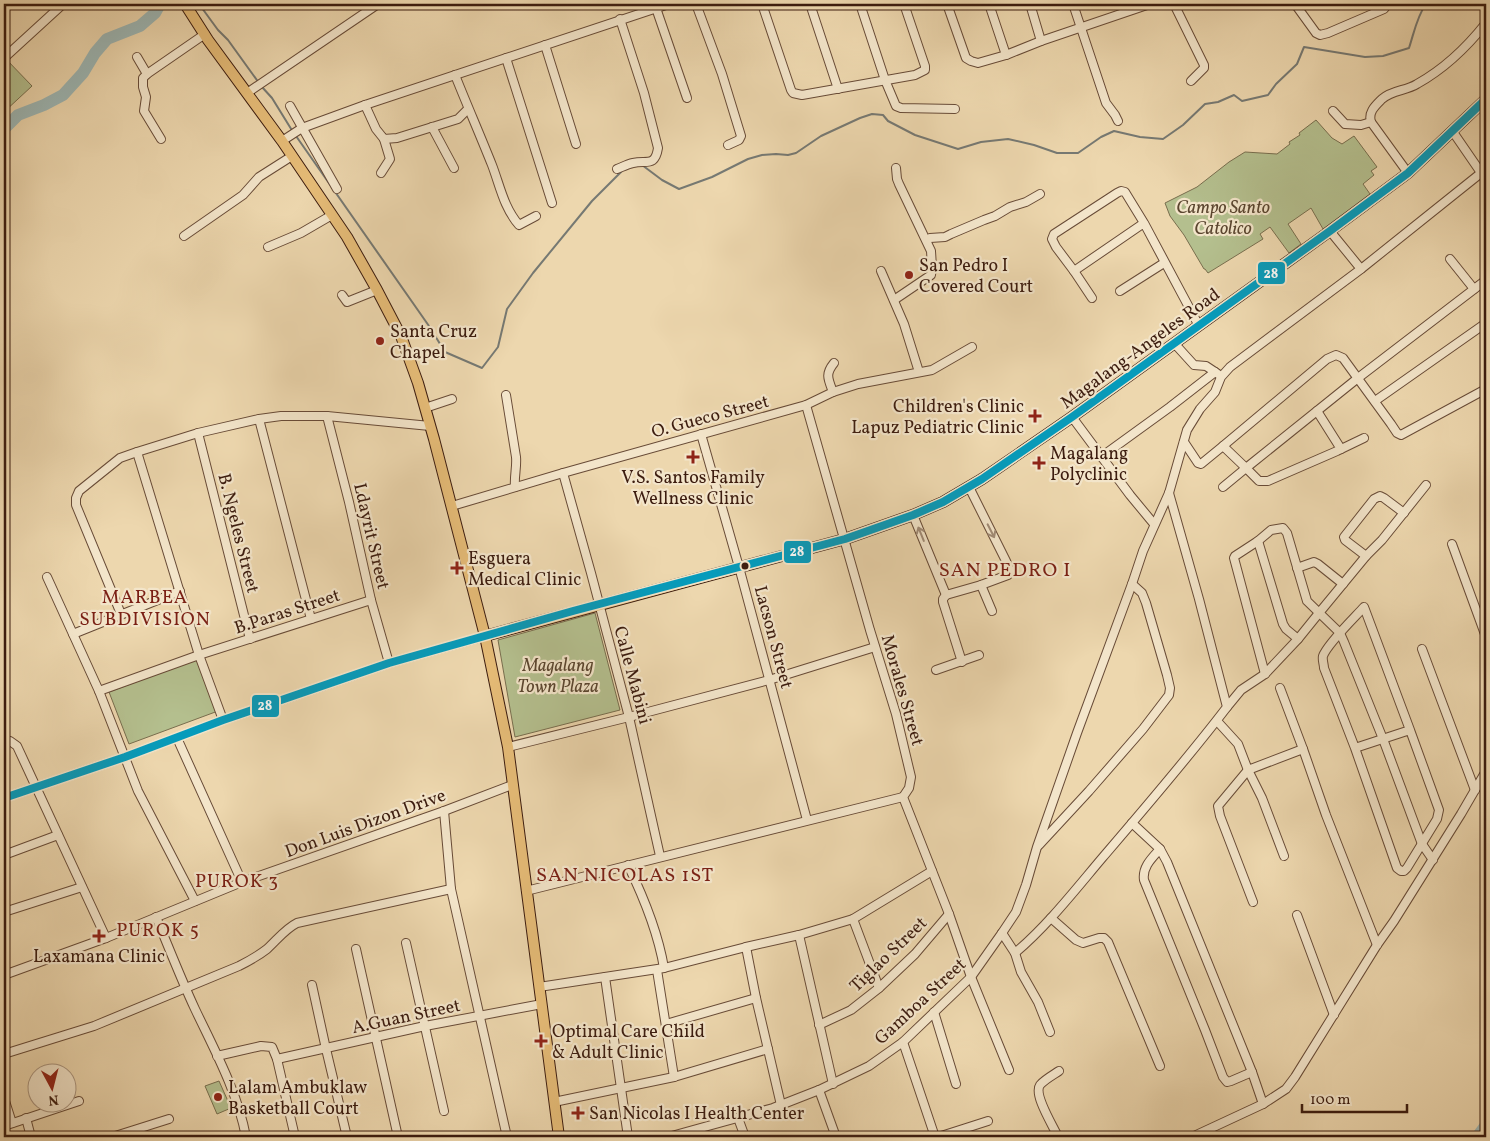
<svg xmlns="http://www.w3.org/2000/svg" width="1490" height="1141" font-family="Vollkorn,serif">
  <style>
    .green { fill: #b4bf8e; stroke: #786e4e }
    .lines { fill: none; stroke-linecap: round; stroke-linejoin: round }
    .stream { stroke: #767973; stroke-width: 2 }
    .river { stroke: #9db7b5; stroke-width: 12 }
    .minor-casing { stroke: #684b37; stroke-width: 10 }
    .major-casing { stroke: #3c1c0f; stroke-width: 12 }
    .minor { stroke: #f3e5ca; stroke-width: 8 }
    .major { stroke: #e6bc77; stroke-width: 10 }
    .bus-1-casing { stroke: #f3e5ca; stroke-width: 11 }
    .bus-1 { stroke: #069bbb; stroke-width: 8 }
    .oneway { stroke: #a18b76 }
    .poi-dot { fill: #8f2418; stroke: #f3e5ca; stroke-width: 2 }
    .bus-dot { fill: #3c1c0f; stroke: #f3e5ca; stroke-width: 2 }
    .labels { text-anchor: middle; stroke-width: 4.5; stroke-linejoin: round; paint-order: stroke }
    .park-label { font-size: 18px; font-style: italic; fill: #5a452f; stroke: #f3e5ca }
    .poi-label { font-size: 18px; fill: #3c1c0f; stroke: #f3e5ca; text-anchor: start }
    .street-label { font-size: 18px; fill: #3c1c0f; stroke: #f3e5ca }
    .neighbourhood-label { font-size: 19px; letter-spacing: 1px; fill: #7a1f14; stroke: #f3e5ca }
    .quarter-label { font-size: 20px; letter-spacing: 1px; fill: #7a1f14; stroke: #f3e5ca }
    .line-badge { stroke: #f3e5ca; stroke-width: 2 }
    .badge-label { font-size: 14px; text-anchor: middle; font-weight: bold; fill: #fff }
  </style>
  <rect width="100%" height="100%" fill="#edd7ae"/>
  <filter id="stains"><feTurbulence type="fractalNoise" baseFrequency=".004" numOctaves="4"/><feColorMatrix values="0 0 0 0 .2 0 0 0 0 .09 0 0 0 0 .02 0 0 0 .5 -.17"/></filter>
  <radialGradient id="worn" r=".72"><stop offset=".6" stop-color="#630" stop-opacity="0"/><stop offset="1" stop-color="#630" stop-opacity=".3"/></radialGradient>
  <g class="green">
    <path d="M5,58L32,86L4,112V59Z"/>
    <path d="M1316,120L1332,138L1342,144L1354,136L1377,167L1371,171L1374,175L1363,184L1370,194L1323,229L1311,208L1288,224L1301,244L1289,253L1270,227L1260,234L1263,239L1208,273L1205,269H1204L1184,235L1170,216L1165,203L1197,187L1229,162L1245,152L1277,154L1290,144L1289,142L1300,135L1299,133Z"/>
    <path d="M595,613L620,710L515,737L498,640Z"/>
    <path d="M198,659L218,711L129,744L109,692Z"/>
    <path d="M219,1081L231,1108L217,1114L205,1086Z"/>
  </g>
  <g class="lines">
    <g class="stream">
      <path d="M199,4L218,30L228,40L259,83"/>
      <path d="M262,87L272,98L293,132"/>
      <path d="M296,136L429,326L445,352L482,368L498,347L507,309L533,273L592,201L622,171"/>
      <path d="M642,165L662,180L679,189L712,177L748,159L762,155L776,154L788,155L796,153L821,136L860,118L872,114L883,115L888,121L915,135L958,149L981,142L1008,139L1034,145L1057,153H1078L1101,137L1114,131L1140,137L1163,139L1183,125L1205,104L1218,102L1234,95L1242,101L1268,95L1276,84L1297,64L1304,47L1365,57L1383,56L1409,48C1414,33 1417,16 1426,4"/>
    </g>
    <g class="river">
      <path d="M4,129L18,115L44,105L63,95L83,73L95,53L107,39L140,26L155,13L160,4"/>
      <path d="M1477,1137L1486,1125"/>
    </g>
    <defs>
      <g id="minor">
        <path d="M696,4L722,74L741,136L739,140L728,145"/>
        <path d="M762,4L791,90L793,93L802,95L915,75L925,70V66L904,4"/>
        <path d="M810,4L838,89"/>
        <path d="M860,4L885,80L896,106L901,108L955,109"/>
        <path d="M947,4L966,58L971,61L978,63L1006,55L1041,41L1150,4"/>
        <path d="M989,4L1006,55"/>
        <path d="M1030,4L1041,41"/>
        <path d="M1073,4L1106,103L1115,115L1118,121"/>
        <path d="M1174,4L1204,65V68L1191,81"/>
        <path d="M1295,4L1316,33L1320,35L1328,33L1384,9L1388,4"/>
        <path d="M656,8L687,98"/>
        <path d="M545,45L576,144"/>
        <path d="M137,57L147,74"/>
        <path d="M4,58L63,4"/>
        <path d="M506,58L552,203"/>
        <path d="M455,75C467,105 480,135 492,165C500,186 504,208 519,225L536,216"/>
        <path d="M247,93L378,4"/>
        <path d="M365,105L376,129L384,139L397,138L458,119L468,109"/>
        <path d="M290,106L337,189"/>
        <path d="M1333,111L1345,124L1361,125L1371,122"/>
        <path d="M432,127L454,168"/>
        <path d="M1453,132L1486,180"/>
        <path d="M161,139L144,111L146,97L143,87V78L147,74L205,34"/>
        <path d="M282,141L302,128L365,105L669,4"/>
        <path d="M617,169C622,167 628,164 633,163C647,160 655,167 658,148L644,93L620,19"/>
        <path d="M381,173L390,159L384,139"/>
        <path d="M1408,173L1371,122C1368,112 1375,106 1382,99C1392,90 1406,91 1417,84C1444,69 1467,47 1486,23"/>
        <path d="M1144,223L1074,271L1056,247L1052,239L1054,234L1117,193L1121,191L1125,192L1144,223L1199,326"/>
        <path d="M1330,231L1361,269"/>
        <path d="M184,236L243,195L259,177L292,156"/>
        <path d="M927,241L930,238L945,237L951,234L984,220L995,216L1010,207L1026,202L1040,194"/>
        <path d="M268,247L301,233L332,215"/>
        <path d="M1450,259L1474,289"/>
        <path d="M881,271L904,324L919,372"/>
        <path d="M1074,271L1092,298"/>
        <path d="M1120,291L1164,263"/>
        <path d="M342,295L347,302L377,290"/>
        <path d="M894,300L931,275L932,267L931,251L899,184L897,179L896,168"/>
        <path d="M1174,343L1194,365L1206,366L1218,374"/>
        <path d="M833,392C828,379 825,374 834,363"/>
        <path d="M506,395L516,457C517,467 514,476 515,487"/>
        <path d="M1375,401L1486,323"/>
        <path d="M806,405L870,630L896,714L911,777L909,788L903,797L949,914L971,977L1009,1070"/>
        <path d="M425,408L452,399"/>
        <path d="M1317,411L1341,449"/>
        <path d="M327,416L349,502L371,600L389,663"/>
        <path d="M1072,417L1130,495L1154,524"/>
        <path d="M259,419L311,619"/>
        <path d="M198,433L250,639"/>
        <path d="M701,434L739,567L807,820"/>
        <path d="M1364,438L1337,451L1268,481H1259L1246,468L1358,378L1486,280"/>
        <path d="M1184,442L1198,463L1201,464L1223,446L1246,468L1223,487"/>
        <path d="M1223,446L1327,359L1336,355L1343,358L1391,424L1397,433L1401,435L1486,389"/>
        <path d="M137,452L199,655L223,720"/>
        <path d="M1101,457L1170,407L1215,372"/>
        <path d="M563,473L591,573L629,717L660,856"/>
        <path d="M452,506L563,473L806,405L833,392L858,384L932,370L972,347"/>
        <path d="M913,515L946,595L981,585L1008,575L1010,573V570L1006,561L969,487"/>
        <path d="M1258,541L1283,624L1286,629L1298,639"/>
        <path d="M1452,544L1486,637"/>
        <path d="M1366,556L1345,540L1344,537L1374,499L1380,496L1384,498L1404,513"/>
        <path d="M1297,568L1314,562L1318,564L1343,584"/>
        <path d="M47,577L99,691L138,791L195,901"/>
        <path d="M981,585L992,611"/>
        <path d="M946,595L943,599V602L962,662"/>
        <path d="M121,614L76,505V498L79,491L120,458L137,452L198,433L259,419L281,416H327L430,426"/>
        <path d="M73,634L180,591"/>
        <path d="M1422,649L1475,790"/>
        <path d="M936,670L979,655"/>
        <path d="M1265,674L1234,558L1235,556L1258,541L1271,530L1283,528L1287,533L1307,601L1340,633L1344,642L1383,739L1422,844L1433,860"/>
        <path d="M1280,688L1303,749"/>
        <path d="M99,691L199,655L371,600"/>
        <path d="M1227,707L1241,690L1265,674L1298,639L1319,613L1366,556L1382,540L1426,485"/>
        <path d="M1217,721L1238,744L1248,770L1303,749L1326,815L1377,945"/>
        <path d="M177,738L242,882"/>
        <path d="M4,742L10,741L17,746L106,938"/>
        <path d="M508,747L629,717L769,680L875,647"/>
        <path d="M1355,748L1410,730L1364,607C1355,617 1327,644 1323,656C1322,660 1324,664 1324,668L1355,748L1397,868L1401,871H1404L1407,868L1437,819L1439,810L1410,730"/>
        <path d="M4,798L125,757L223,720L337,681L389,663L485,636"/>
        <path d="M444,811L451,889L507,1137"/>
        <path d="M1132,823L1160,849L1167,862L1252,1072L1263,1104"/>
        <path d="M1039,845L1089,791L1143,729L1169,695L1170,688L1167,675L1146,603L1142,593L1132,584"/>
        <path d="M1160,849C1152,858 1142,867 1144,880L1205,1030L1223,1077L1227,1082L1231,1081L1252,1072"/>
        <path d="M4,855L58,835"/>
        <path d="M628,865C644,898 658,932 664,968"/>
        <path d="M526,891L903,797"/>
        <path d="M1253,902L1220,816L1218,806L1248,770L1262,798L1284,856"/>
        <path d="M4,912L82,887"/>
        <path d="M1297,915L1334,1015"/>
        <path d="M156,917C169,948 181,979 195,1009C214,1049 238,1093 246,1137"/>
        <path d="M1051,918L1076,940L1083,943L1099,938H1104L1108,942L1160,1066"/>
        <path d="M853,919L879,988"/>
        <path d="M1002,933L1015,953L1021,972L1038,1002L1050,1032"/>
        <path d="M799,935L833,1084"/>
        <path d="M406,943L444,1111"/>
        <path d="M746,947L756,998L781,1105"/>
        <path d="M356,949L398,1137"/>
        <path d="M1015,953C1048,925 1075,890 1103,857C1145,808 1188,758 1227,707L1199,599L1169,493"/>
        <path d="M657,970L674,1077"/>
        <path d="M4,975L106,938L242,882L444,811L512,785"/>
        <path d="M605,977L628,1137"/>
        <path d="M312,985L326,1049L347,1137"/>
        <path d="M539,987L664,968L746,947L799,935L853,919L932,871"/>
        <path d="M934,1012L956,1084"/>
        <path d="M666,1024L756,998"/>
        <path d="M819,1025L851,1010L879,988L915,954L949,914"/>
        <path d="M903,1042L935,1137"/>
        <path d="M4,1054L94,1026L239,966C249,961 258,956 267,949C277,940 285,929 297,923L451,889"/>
        <path d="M217,1056L261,1046L272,1047L277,1059L295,1137"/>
        <path d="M277,1059L425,1026L542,1004"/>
        <path d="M819,1090L836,1137"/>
        <path d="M4,1098L12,1123"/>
        <path d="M554,1102L674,1077L768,1049"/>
        <path d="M26,1118L31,1137"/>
        <path d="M738,1118L745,1137"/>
        <path d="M4,1126L79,1101"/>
        <path d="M112,1137L169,1119"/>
        <path d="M668,1137L773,1108L819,1090L869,1066L903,1042L971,977L1002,933L1016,912L1026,885L1037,847L1077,733L1132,584L1143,551L1169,493L1187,430L1200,409L1215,392L1221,377L1230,367L1361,269L1486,169"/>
        <path d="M938,1137L988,1121"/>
        <path d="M1058,1137C1054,1127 1033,1095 1040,1085C1044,1080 1053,1075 1059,1071"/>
        <path d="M1192,1137L1263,1104L1286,1089L1295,1077L1377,945L1394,921L1461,814L1486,771"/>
      </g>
      <g id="major">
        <path d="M185,4L208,40L282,141L347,237L377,290L401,336L418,383L434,439L485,636L508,747L559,1137"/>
        <path d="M485,636L845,539L913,515L943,502L982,479L1072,417L1330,231L1408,173L1486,99"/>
      </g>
    </defs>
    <use href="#minor" class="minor-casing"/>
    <use href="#major" class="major-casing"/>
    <use href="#minor" class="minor"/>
    <use href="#major" class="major"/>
    <defs>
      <path id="bus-1" d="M4,798L125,757L223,720L389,663L573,611L845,539L913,515L943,502L982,479L1072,417L1330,231L1408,173L1486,99"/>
    </defs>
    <use href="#bus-1" class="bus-1-casing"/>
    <use href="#bus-1" class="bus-1"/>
  </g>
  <defs><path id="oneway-shaft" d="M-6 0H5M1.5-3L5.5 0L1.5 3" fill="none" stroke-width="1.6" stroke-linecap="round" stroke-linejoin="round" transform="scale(1.25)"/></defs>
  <g class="oneway">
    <use href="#oneway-shaft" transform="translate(991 531) rotate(63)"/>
    <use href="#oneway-shaft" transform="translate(921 534) rotate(-112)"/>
  </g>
  <g class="poi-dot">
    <circle cx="909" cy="275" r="5"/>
    <circle cx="380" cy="341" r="5"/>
    <path d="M1032.5 408.5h5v5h5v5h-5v5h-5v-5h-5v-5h5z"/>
    <path d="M690.5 449.5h5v5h5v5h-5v5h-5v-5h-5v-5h5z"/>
    <path d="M1036.5 455.5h5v5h5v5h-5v5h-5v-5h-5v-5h5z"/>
    <path d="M454.5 560.5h5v5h5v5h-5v5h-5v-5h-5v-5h5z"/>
    <path d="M96.5 928.5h5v5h5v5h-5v5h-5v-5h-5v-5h5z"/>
    <path d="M538.5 1033.5h5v5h5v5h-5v5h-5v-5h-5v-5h5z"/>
    <circle cx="218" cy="1097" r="5"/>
    <path d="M575.5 1105.5h5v5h5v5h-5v5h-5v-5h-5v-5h5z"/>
  </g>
  <circle class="bus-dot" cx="745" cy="566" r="4.5"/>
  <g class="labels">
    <g class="park-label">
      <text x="1223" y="213">Campo Santo<tspan x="1223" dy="21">Catolico</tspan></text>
      <text x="558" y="671">Magalang<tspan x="558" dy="21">Town Plaza</tspan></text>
    </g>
    <g class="poi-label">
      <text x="919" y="271">San Pedro I<tspan x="919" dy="21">Covered Court</tspan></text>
      <text x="390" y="337">Santa Cruz<tspan x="390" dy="21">Chapel</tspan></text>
      <text x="1024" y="412" text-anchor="end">Children's Clinic<tspan x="1024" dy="21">Lapuz Pediatric Clinic</tspan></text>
      <text x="1050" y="459">Magalang<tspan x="1050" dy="21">Polyclinic</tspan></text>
      <text x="693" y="483" text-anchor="middle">V.S. Santos Family<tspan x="693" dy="21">Wellness Clinic</tspan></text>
      <text x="468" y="564">Esguera<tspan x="468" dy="21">Medical Clinic</tspan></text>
      <text x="99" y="962" text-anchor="middle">Laxamana Clinic</text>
      <text x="552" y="1037">Optimal Care Child<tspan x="552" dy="21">&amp; Adult Clinic</tspan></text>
      <text x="228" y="1093">Lalam Ambuklaw<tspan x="228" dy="21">Basketball Court</tspan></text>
      <text x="589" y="1119">San Nicolas I Health Center</text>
    </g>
    <g class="street-label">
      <text transform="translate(1140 348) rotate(-36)" y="6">Magalang-Angeles Road</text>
      <text transform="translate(710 416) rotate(-15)" y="6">O. Gueco Street</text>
      <text transform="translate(239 533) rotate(76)" y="6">B. Ngeles Street</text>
      <text transform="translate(372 536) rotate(77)" y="6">Ldayrit Street</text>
      <text transform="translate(287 611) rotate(-18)" y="6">B.Paras Street</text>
      <text transform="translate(774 637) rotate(75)" y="6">Lacson Street</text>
      <text transform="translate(633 675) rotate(75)" y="6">Calle Mabini</text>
      <text transform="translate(903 690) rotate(74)" y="6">Morales Street</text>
      <text transform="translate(365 823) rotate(-20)" y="6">Don Luis Dizon Drive</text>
      <text transform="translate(888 954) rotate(-44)" y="6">Tiglao Street</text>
      <text transform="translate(920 1001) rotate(-43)" y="6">Gamboa Street</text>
      <text transform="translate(406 1016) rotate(-12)" y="6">A.Guan Street</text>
    </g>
    <g class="neighbourhood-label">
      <text x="145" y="603">MARBEA<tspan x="145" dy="22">SUBDIVISION</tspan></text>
      <text x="237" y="887">PUROK 3</text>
      <text x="158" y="936">PUROK 5</text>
    </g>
    <g class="quarter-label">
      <text x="1005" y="576">SAN PEDRO I</text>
      <text x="625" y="881">SAN NICOLAS 1ST</text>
    </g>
  </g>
  <g class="line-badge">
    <rect x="1257" y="261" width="29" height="24" rx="5" fill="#069bbb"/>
    <rect x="783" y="540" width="29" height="24" rx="5" fill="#069bbb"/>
    <rect x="251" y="694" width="29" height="24" rx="5" fill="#069bbb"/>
  </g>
  <g class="badge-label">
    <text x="1271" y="278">28</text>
    <text x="797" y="556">28</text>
    <text x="265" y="710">28</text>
  </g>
  <rect width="1490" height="1141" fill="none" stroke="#edd7ae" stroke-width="20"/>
  <rect x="5" y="5" width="1480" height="1131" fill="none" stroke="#3c1c0f" stroke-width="2.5"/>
  <rect x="10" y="10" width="1470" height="1121" fill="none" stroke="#3c1c0f"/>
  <g transform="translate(52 1088) rotate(173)"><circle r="24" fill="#f3e5ca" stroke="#aa957f"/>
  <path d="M0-4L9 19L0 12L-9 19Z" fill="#8f2418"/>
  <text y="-8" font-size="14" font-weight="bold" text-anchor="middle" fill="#3c1c0f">N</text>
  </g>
  <path d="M1302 1104v8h105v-8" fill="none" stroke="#3c1c0f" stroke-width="2.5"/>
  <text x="1310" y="1104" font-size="15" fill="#3c1c0f" stroke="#f3e5ca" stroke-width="4" paint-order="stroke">100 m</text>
  <rect width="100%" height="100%" filter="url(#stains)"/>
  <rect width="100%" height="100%" fill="url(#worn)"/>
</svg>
